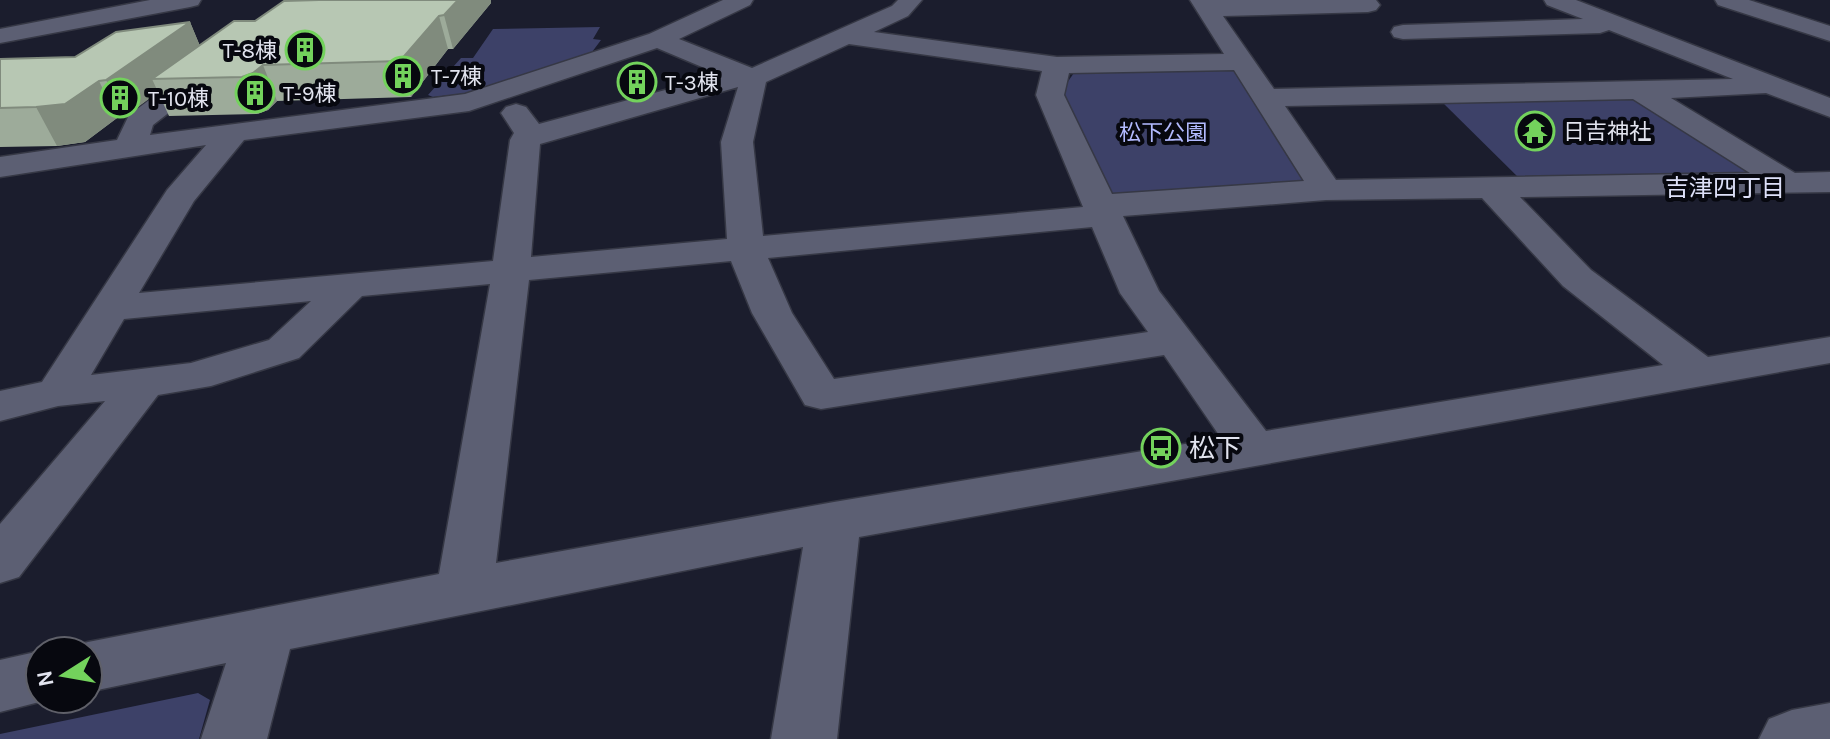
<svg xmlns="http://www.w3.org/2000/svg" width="1830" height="739" font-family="Karla,'Noto Sans JP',sans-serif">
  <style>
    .green { fill: #3d4168 }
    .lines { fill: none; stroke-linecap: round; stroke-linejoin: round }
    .minor-casing { stroke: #363845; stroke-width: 3 }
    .minor { fill: #5c5f73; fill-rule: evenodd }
    .wall { fill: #9dab9a }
    .shaded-wall { fill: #808b7d }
    .building { fill: #b7c7b3; stroke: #808b7d; stroke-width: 2 }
    .labels { text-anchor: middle; stroke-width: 8; stroke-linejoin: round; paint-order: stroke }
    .far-poi-label { font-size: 22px; fill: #e2e4ef; stroke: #07080f; text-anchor: start }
    .far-park-label { font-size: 22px; fill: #b2bafe; stroke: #07080f }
    .far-neighbourhood-label { font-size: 24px; fill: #dde0f8; stroke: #07080f }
    .poi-label { font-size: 26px; fill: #e2e4ef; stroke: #07080f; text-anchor: start }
  </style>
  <rect width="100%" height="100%" fill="#1b1d2d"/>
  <g class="green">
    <path d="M600,27L593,39L601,40L592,52L468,93L433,97L428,95L461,58H473L493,29Z"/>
    <path d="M1222,67L1237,71L1308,180L1299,186L1124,198L1112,194L1062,90L1076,70Z"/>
    <path d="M1439,99H1639L1761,173L1523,182Z"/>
    <path d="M198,693L210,700L199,739H0V734Z"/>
  </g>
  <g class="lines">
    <defs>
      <g id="minor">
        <path d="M150,0H201L198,5L190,7L0,43V29Z"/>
        <path d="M723,0H753L750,5L679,39L752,68L892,6L898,0H922L908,16L874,32L1057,57L1224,54L1190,0H1376L1380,5L1376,10L1368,12L1223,16L1274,89L1733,79L1609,30L1600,33L1403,39L1394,37L1391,32L1394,27L1403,25L1583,19L1547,5L1544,0H1576L1830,98V117L1766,93L1671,98L1795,173L1830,172V192L1520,197L1591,270L1708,357L1830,337V363L859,537L837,739H771L803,547L290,649L267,739H201L226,663L88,692V651L66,649L88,642L439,574L490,284L362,296L299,358L211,386L158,395L19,577L0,583V524L105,401L58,406L0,421V391L42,382L167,190L206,145L0,177V157L117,140L129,115L202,61H220L224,67L220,73L153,125L150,135L465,94L649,34ZM849,44L1042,71L1036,95L1083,207L763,236L753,142L766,82ZM657,48L721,75L539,124L526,107L516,104L506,107L501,113L514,133L510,140L493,261L139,293L194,201L244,140L469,111ZM1234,70L1304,181L1112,194L1064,95L1069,73ZM738,87L721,142L727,239L531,257L540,144ZM1633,99L1750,173L1336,180L1285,106ZM1482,198L1563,286L1663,365L1266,431L1159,291L1123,216L1326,200ZM1092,227L1120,293L1148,332L834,379L792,313L768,258ZM731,261L752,313L805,405L821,409L1164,355L1221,438L834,502L496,563L529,280ZM311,301L269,340L191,363L91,375L124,319Z"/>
        <path d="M1715,0H1749L1830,26V41L1718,5Z"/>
        <path d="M40,651V699H51L0,712V660Z"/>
        <path d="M1830,703V739H1759L1769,719L1792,710Z"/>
      </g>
    </defs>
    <use href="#minor" class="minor-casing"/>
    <use href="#minor" class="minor"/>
  </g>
  <path class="wall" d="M491,3L453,49H448L411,97L277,101L268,110L257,114L169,116L158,92L124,117L117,118L85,142L57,146L0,147V59L75,57L190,22L200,46L255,21Z"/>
  <g class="shaded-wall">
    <path d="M458,0H491V3L453,49L444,15Z"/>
    <path d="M439,16L448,49L411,97L400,61Z"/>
    <path d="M190,22L204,56L152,79L158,92L124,117L106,80Z"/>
    <path d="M263,65L277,101L268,110L257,114L242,77Z"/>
    <path d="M99,81L117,118L85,142L57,146L36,107Z"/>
  </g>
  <g class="building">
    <path d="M319,0H458L444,15L439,16L400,61L263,65L253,73L242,77L152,79L234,21H255L284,1Z"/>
    <path d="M190,22L106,80L99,81L65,104L36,107L0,108V59L75,57L116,32Z"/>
  </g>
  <defs>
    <symbol id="building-ring" viewBox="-11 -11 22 22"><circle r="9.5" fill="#07080f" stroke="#73d25c" stroke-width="1.5"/><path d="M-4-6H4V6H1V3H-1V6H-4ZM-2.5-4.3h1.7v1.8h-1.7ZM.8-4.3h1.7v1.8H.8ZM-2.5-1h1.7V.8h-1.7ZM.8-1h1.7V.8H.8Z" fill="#73d25c"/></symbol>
    <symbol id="temple-ring" viewBox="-11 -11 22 22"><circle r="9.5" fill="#07080f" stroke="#73d25c" stroke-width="1.5"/><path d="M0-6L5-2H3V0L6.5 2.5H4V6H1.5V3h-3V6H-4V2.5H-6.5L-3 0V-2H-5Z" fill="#73d25c"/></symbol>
    <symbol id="bus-ring" viewBox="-11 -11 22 22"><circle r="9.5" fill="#07080f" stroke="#73d25c" stroke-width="1.5"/><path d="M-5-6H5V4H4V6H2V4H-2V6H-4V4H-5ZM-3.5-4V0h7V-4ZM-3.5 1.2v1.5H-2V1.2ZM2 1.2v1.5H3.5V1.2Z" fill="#73d25c"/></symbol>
  </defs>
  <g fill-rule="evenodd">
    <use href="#building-ring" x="283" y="28" width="44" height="44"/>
    <use href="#building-ring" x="381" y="54" width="44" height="44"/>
    <use href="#building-ring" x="615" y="60" width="44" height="44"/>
    <use href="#building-ring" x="233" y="71" width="44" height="44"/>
    <use href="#building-ring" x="98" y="76" width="44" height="44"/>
    <use href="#temple-ring" x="1513" y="109" width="44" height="44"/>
    <use href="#bus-ring" x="1139" y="426" width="44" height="44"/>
  </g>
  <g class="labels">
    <g class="far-poi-label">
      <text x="277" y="58" text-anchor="end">T-8棟</text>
      <text x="431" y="84">T-7棟</text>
      <text x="665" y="90">T-3棟</text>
      <text x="283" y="101">T-9棟</text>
      <text x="148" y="106">T-10棟</text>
      <text x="1563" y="139">日吉神社</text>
    </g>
    <g class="far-park-label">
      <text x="1163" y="140">松下公園</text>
    </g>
    <g class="far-neighbourhood-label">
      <text x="1725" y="196">吉津四丁目</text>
    </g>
    <g class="poi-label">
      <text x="1189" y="457">松下</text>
    </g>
  </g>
  <g transform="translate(64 675) rotate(259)"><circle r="38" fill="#07080f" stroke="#5f6069" stroke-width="2"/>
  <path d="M0-6L14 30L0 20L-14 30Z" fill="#73d25c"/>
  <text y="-12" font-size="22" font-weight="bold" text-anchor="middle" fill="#e2e4ef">N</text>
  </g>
</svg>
